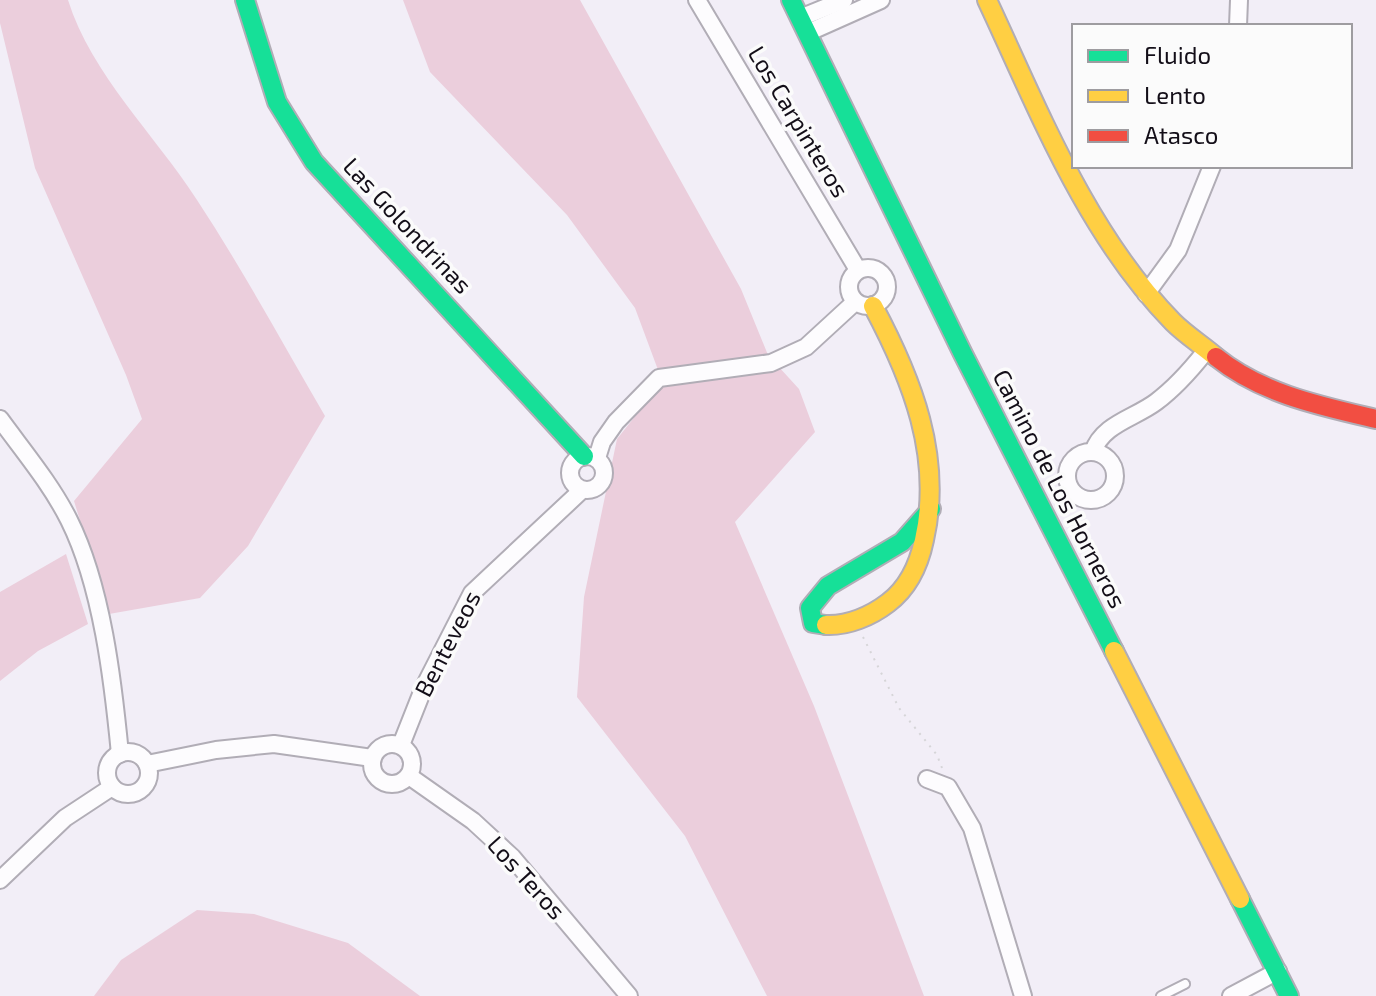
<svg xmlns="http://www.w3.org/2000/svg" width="1376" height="996" font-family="'Exo 2',sans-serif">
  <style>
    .green { fill: #ebcedc }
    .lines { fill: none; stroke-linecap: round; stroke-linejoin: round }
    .lane-casing { stroke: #b1adb6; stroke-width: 12 }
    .street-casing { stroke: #b1adb6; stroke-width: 20 }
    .fast-casing { stroke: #b1adb6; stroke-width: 22 }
    .slow-casing { stroke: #b1adb6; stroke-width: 22 }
    .jam-casing { stroke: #b1adb6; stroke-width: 22 }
    .path { stroke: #d6d5d8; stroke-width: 2; stroke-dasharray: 2 6; stroke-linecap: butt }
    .lane { stroke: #fdfcfe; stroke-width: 8 }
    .street { stroke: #fdfcfe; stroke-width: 16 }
    .fast { stroke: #16e098; stroke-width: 18 }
    .slow { stroke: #ffcf43; stroke-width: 18 }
    .jam { stroke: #f24e42; stroke-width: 18 }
    .labels { text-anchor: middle; stroke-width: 7; stroke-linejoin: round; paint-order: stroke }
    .street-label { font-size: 24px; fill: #130e18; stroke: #fbfbfb }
  </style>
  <rect width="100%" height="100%" fill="#f2eef7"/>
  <g class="green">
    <path d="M0,0H68C91,74 156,136 197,200C243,270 283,344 325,416L248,546L200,598L109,614L74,501L142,419L126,375L35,168L0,23Z"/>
    <path d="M403,0H580L741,289L768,355L799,389L815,432L735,522L814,706L924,996H767L685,836L577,697L584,597L617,439L649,399L664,386L635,308L567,215L430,72Z"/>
    <path d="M66,554L88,624L38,651L0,681V592Z"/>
    <path d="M197,910L254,914L348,943L420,996H94L121,960Z"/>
  </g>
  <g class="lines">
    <defs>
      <path id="lane" d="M1161,996L1185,984"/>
      <g id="street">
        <path d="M697,0L858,270"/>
        <path d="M800,18L844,0"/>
        <path d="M1238,26L1239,0"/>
        <path d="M807,33L881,0"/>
        <circle cx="868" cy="287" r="19"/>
        <path d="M1146,294L1178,250L1212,166"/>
        <path d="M0,419C24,452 51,484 69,520C102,586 113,681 120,754"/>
        <path d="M1093,452C1102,424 1135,418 1156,402C1176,387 1190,371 1205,352"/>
        <circle cx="1091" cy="476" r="24"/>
        <circle cx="587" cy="473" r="17"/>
        <path d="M597,458L602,442L616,422L659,378L771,363L806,347L855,302"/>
        <circle cx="392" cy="764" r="20"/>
        <path d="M401,745L424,687L472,593L582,490"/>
        <circle cx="128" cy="773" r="21"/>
        <path d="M147,764L216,750L274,744L372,758"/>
        <path d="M409,776L473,821L512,857L629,996"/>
        <path d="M927,779L948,787L972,828L1023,996"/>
        <path d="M0,880L65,818L112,787"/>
        <path d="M1231,996L1278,971"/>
      </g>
      <g id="fast">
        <path d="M245,0L277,102L314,162L584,456"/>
        <path d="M791,0L963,354L1114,651"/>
        <path d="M826,625L813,623L810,608L828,586L902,542L931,509"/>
        <path d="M1240,899L1289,996"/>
      </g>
      <g id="slow">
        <path d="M987,0C1039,111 1086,233 1173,322C1186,335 1202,345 1216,357"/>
        <path d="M826,625C848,626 871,616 888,603C908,588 919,564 924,540C943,457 912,379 873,306"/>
        <path d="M1114,651L1240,899"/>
      </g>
      <path id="jam" d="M1216,357C1262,394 1320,406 1376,419"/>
    </defs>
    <use href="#lane" class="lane-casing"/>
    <use href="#street" class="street-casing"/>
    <use href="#fast" class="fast-casing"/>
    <use href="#slow" class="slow-casing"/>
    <use href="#jam" class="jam-casing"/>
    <path class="path" d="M863,637L899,708L937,755L942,768"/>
    <use href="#lane" class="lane"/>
    <use href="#street" class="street"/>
    <use href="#fast" class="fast"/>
    <use href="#slow" class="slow"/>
    <use href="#jam" class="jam"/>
  </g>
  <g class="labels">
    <g class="street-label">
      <text transform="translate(798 122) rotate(59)" y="8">Los Carpinteros</text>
      <text transform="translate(407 226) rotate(47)" y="8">Las Golondrinas</text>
      <text transform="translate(1059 489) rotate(63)" y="8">Camino de Los Horneros</text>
      <text transform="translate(448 644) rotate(-63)" y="8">Benteveos</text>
      <text transform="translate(526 878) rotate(48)" y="8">Los Teros</text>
    </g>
  </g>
  <rect x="1072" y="24" width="280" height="144" fill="#fbfbfb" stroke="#9e9ca0" stroke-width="2"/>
  <rect x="1088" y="50" width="40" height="12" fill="#16e098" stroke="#9e9ca0" stroke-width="2"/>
  <text x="1144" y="64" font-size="24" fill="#130e18">Fluido</text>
  <rect x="1088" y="90" width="40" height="12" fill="#ffcf43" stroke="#9e9ca0" stroke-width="2"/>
  <text x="1144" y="104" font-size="24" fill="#130e18">Lento</text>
  <rect x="1088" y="130" width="40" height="12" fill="#f24e42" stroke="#9e9ca0" stroke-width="2"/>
  <text x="1144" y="144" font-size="24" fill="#130e18">Atasco</text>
</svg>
